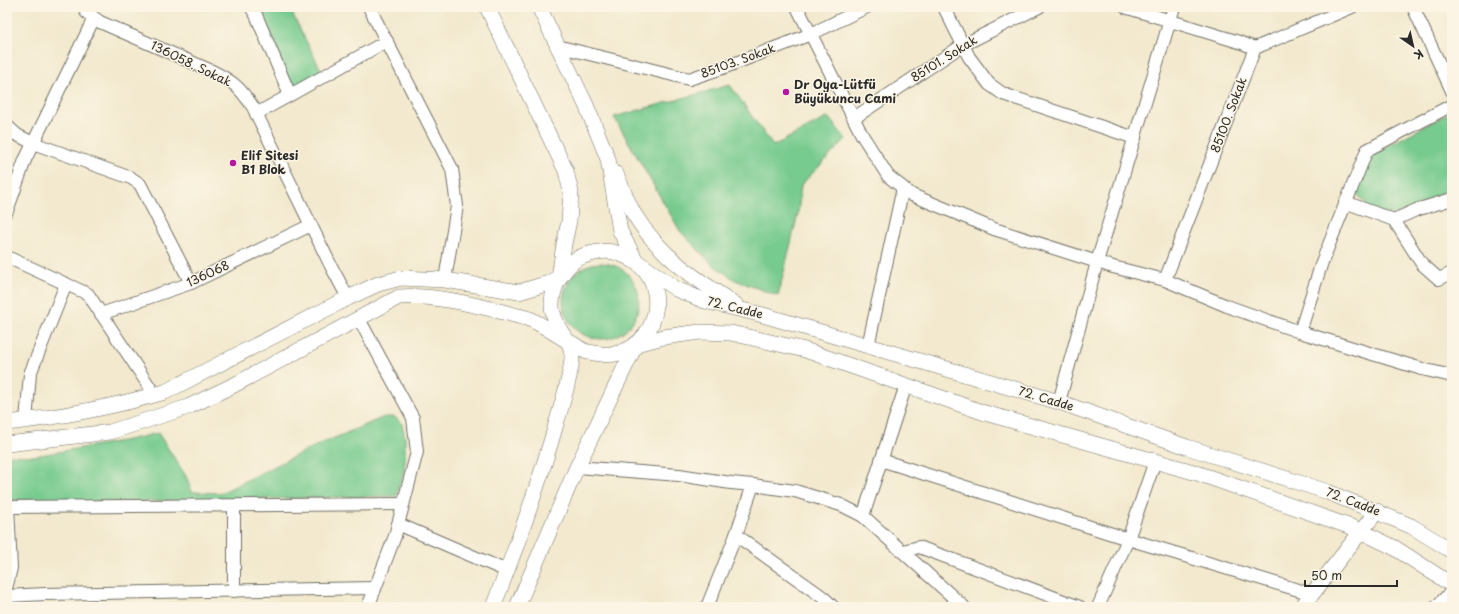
<svg xmlns="http://www.w3.org/2000/svg" width="1459" height="614" font-family="'Playpen Sans',sans-serif">
  <style>
    .green { fill: #77cb8f; stroke: #517b5d }
    .lines { fill: none; stroke-linecap: round; stroke-linejoin: round }
    .minor-casing { stroke: #716e64; stroke-width: 14 }
    .major-casing { stroke: #716e64; stroke-width: 16 }
    .minor { stroke: #fff; stroke-width: 12 }
    .major { stroke: #fff; stroke-width: 15 }
    .poi-dot { fill: #b5179e; stroke: #fcf5e5; stroke-width: 1.5 }
    .labels { text-anchor: middle; stroke-width: 3; stroke-linejoin: round; paint-order: stroke }
    .street-label { font-size: 12px; fill: #2b2b2b; stroke: #fcf5e5 }
    .poi-label { font-size: 12px; font-weight: bold; fill: #2b2b2b; stroke: #fcf5e5; text-anchor: start }
  </style>
  <rect width="100%" height="100%" fill="#fcf5e5"/>
  <filter id="ink" filterUnits="userSpaceOnUse"><feTurbulence type="fractalNoise" baseFrequency=".025" numOctaves="2"/><feDisplacementMap in="SourceGraphic" scale="8" xChannelSelector="R" yChannelSelector="G"/><feConvolveMatrix kernelMatrix="1 2 1 2 8 2 1 2 1" color-interpolation-filters="sRGB"/></filter>
  <filter id="wash" filterUnits="userSpaceOnUse"><feTurbulence type="fractalNoise" baseFrequency=".012" numOctaves="4" result="noise"/><feDisplacementMap in="SourceGraphic" scale="16" xChannelSelector="R" yChannelSelector="G"/><feGaussianBlur stdDeviation="0.9" result="paint"/><feColorMatrix in="noise" values="0 0 0 0 0 0 0 0 0 0 0 0 0 0 0 0 0 1.4 0 .05"/><feComposite in="paint" operator="in"/></filter>
  <g filter="url(#wash)">
    <rect width="100%" height="100%" fill="#f2e9ce"/>
    <g class="green">
      <path d="M252,7H289L322,72L292,89Z"/>
      <path d="M730,85L773,146L828,117L846,139L801,185L798,214L778,296L735,280L712,264L680,231L614,117Z"/>
      <path d="M1449,113H1452V197L1410,217L1373,212L1356,193L1369,156Z"/>
      <circle cx="601" cy="301" r="38"/>
      <path d="M384,417H395L402,424L405,437V462L403,476L396,496L118,502L7,500V455L34,456L128,440L158,433L186,476L192,492L221,493L311,448Z"/>
    </g>
  </g>
  <g filter="url(#ink)">
    <g class="lines">
      <defs>
        <g id="minor">
          <path d="M84,7L86,12L100,22L214,72C234,82 240,88 253,107L331,266L348,298"/>
          <path d="M251,7L256,15L290,95"/>
          <path d="M369,7L452,169L457,206L445,280"/>
          <path d="M797,7L862,135L888,176L912,195L994,229L1113,267L1165,280L1227,306L1300,332L1422,369L1452,376"/>
          <path d="M944,7L969,57L989,84L1003,94L1135,138"/>
          <path d="M1125,7L1239,42L1255,48"/>
          <path d="M1413,7L1452,91"/>
          <path d="M557,46L689,79L728,66L811,34L867,7"/>
          <path d="M256,114L387,41"/>
          <path d="M854,118L963,45L1039,7"/>
          <path d="M7,126L17,135L33,143L131,178L140,184L191,283"/>
          <path d="M1345,202L1394,220L1416,210L1452,199"/>
          <path d="M7,211L25,160L94,18"/>
          <path d="M1394,220L1422,264L1439,279L1452,273"/>
          <path d="M7,257L88,294L155,395"/>
          <path d="M1165,280L1255,48L1352,7"/>
          <path d="M101,314L191,283L311,225"/>
          <path d="M359,319L413,418L417,452L395,536L368,607"/>
          <path d="M1300,332L1322,262L1367,150L1452,105"/>
          <path d="M868,346L903,188"/>
          <path d="M1059,402L1097,262L1174,7"/>
          <path d="M26,421L30,374L66,284"/>
          <path d="M881,460L1128,539L1312,594"/>
          <path d="M577,467L679,475L731,483L753,485L795,491L841,505L863,516L964,607"/>
          <path d="M234,506V591"/>
          <path d="M7,507L403,504"/>
          <path d="M863,516L906,385"/>
          <path d="M398,524L507,571"/>
          <path d="M736,535L824,598L833,607"/>
          <path d="M903,551L919,547L1080,607"/>
          <path d="M7,585L11,568L8,507"/>
          <path d="M7,596L45,594L375,588"/>
          <path d="M707,607L736,535L753,485"/>
          <path d="M1098,607L1128,539L1155,461"/>
          <path d="M1436,607L1452,591"/>
        </g>
        <g id="major">
          <path d="M539,7L586,105L608,159L620,231L636,261L676,289L705,301L763,315L1059,402L1187,447L1325,491L1411,526L1452,551"/>
          <path d="M616,174C622,187 627,201 634,214C659,255 695,279 735,304"/>
          <path d="M7,423C60,417 113,407 165,392L348,298L378,284L401,278L445,280L519,292L549,283L559,277L564,244L569,221L571,192L566,171L487,7"/>
          <path d="M7,444L110,432L188,407L234,385L399,297C431,294 476,305 507,313C516,316 526,317 534,321C547,328 559,336 571,343C577,346 582,351 588,352C599,354 609,356 619,353C663,340 669,278 629,258C620,253 609,250 599,252C587,254 575,257 568,267C557,279 549,296 553,313C555,318 556,324 559,328C565,340 571,340 572,356C572,373 562,404 557,421C539,484 517,546 493,607"/>
          <path d="M517,607L577,467L636,344L664,337L700,332L731,333L805,350L985,413L1197,473L1354,528L1395,548L1452,585"/>
          <path d="M1302,607L1377,511"/>
        </g>
      </defs>
      <use href="#minor" class="minor-casing"/>
      <use href="#major" class="major-casing"/>
      <use href="#minor" class="minor"/>
      <use href="#major" class="major"/>
    </g>
  </g>
  <g class="poi-dot">
    <circle cx="786" cy="92" r="4"/>
    <circle cx="233" cy="163" r="4"/>
  </g>
  <g class="labels">
    <g class="street-label">
      <text transform="translate(944 59) rotate(-32)" y="4">85101. Sokak</text>
      <text transform="translate(738 61) rotate(-20)" y="4">85103. Sokak</text>
      <text transform="translate(191 64) rotate(26)" y="4">136058. Sokak</text>
      <text transform="translate(1229 115) rotate(-69)" y="4">85100. Sokak</text>
      <text transform="translate(208 274) rotate(-25)" y="4">136068</text>
      <text transform="translate(735 308) rotate(14)" y="4">72. Cadde</text>
      <text transform="translate(1046 399) rotate(17)" y="4">72. Cadde</text>
      <text transform="translate(1353 502) rotate(21)" y="4">72. Cadde</text>
    </g>
    <g class="poi-label">
      <text x="794" y="89">Dr Oya-Lütfü<tspan x="794" dy="14">Büyükuncu Cami</tspan></text>
      <text x="241" y="160">Elif Sitesi<tspan x="241" dy="14">B1 Blok</tspan></text>
    </g>
  </g>
  <rect width="1459" height="614" fill="none" stroke="#fcf5e5" stroke-width="24"/>
  <g transform="translate(1413 46) rotate(146)" stroke="#fcf5e5" stroke-width="3" paint-order="stroke">
  <path d="M0-3L7 15L0 10L-7 15Z" fill="#2b2b2b"/>
  <text y="-6" font-size="11" font-weight="bold" text-anchor="middle" fill="#2b2b2b">K</text>
  </g>
  <path d="M1305 580v6h92v-6" fill="none" stroke="#2b2b2b" stroke-width="2"/>
  <text x="1311" y="580" font-size="12" fill="#2b2b2b" stroke="#fcf5e5" stroke-width="3" paint-order="stroke">50 m</text>
</svg>
